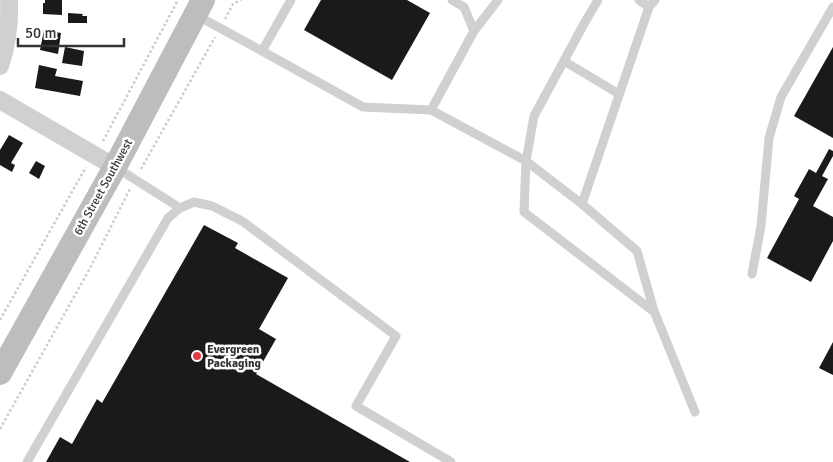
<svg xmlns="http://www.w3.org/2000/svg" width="833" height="462" font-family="Signika,sans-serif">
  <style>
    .building { fill: #1a1a1a }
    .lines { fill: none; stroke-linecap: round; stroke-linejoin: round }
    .path { stroke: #cdcdcd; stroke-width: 2.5; stroke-dasharray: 2.5 2.5; stroke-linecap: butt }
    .lane { stroke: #d0d0d0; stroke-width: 9 }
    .street { stroke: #d0d0d0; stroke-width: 18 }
    .secondary { stroke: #bdbdbd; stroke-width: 24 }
    .poi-dot { fill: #e63946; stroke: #fff; stroke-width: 2 }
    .labels { text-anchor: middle; stroke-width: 5; stroke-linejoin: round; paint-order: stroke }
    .street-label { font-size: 12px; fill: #333; stroke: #fff }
    .poi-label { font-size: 12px; font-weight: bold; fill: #333; stroke: #fff; text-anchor: start }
  </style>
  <rect width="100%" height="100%" fill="#fff"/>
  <g class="building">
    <path d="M45,0H62V15L43,14V3H45Z"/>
    <path d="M321,0H407L430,13L392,80L304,30Z"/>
    <path d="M68,13L83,14L82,16H87V23H68Z"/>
    <path d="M44,30L61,33L58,54L40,50Z"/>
    <path d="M65,47L84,51L82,66L62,63Z"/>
    <path d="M833,47V138L794,116Z"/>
    <path d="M39,65L57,69L55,76L83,81L80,96L35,88Z"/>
    <path d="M9,135L23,143L11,163L15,165L12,172L0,165V150Z"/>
    <path d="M829,149L833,151V156L822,176L828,179L813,206L833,217V241L811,282L767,258L799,199L794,196L809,169L816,173Z"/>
    <path d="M36,161L45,166L39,179L29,173Z"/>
    <path d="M204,225L238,243L235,248L288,278L259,329L276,339L256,374L410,462H46L60,437L72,444L97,399L102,403Z"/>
    <path d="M833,342V375L819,368Z"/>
  </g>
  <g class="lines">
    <g class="path">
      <path d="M225,19L233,4L241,0"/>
      <path d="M103,141L178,0"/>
      <path d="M141,169L215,37"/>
      <path d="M0,320L86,167"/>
      <path d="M0,429L89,270L130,189"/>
    </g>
    <g class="lane">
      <path d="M598,0L585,22L534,116L526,161L524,212L653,311"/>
      <path d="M639,0L649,7"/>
      <path d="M655,0L649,7L582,204L637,251L654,311L695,412"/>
      <path d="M196,15L262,51L291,0"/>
      <path d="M474,31L498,0"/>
      <path d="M262,51L363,107L431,110L474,31L464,7L452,0"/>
      <path d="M564,61L619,94"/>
      <path d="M431,110L526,161L582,204"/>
      <path d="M117,168L180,208"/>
      <path d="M752,274L761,226L769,138L781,97L833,7"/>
      <path d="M27,462L168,218L180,208L194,202L212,206L242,221L396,336L356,406L451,462"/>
    </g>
    <g class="street">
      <path d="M0,66C7,45 10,22 9,0"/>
      <path d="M0,100L115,167"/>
    </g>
    <path class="secondary" d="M0,373L115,167L203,0"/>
  </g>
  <circle class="poi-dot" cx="197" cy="356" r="5"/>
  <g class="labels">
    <g class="street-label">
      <text transform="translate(103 187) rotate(-61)" y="4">6th Street Southwest</text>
    </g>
    <g class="poi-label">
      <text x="207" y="353">Evergreen<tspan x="207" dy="14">Packaging</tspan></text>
    </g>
  </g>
  <path d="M18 38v8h106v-8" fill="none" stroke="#333333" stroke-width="2.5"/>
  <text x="25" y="38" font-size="15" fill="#333333" stroke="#ffffff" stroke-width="4" paint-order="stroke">50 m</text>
</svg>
